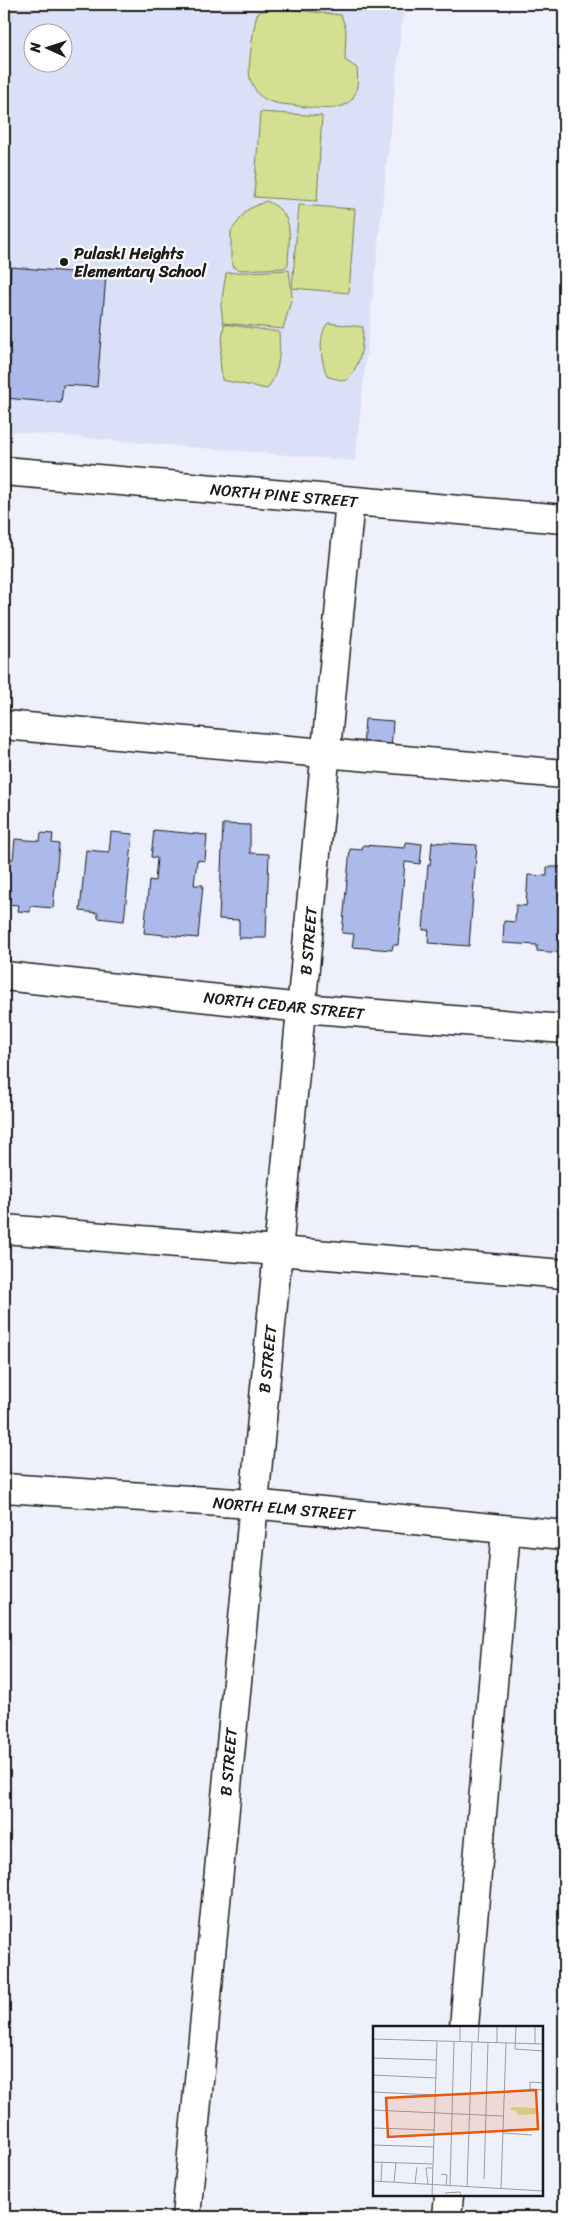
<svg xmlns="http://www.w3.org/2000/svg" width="568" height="2221" font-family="Sriracha,sans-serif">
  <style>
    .built { fill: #dae0f6; fill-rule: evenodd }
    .green { fill: #d4df91; stroke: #787e56 }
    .building { fill: #abbaea; stroke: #1c1c1c }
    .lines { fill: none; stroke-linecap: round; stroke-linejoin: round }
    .minor-casing { stroke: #1c1c1c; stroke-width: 31 }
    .minor { stroke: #fff; stroke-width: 28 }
    .poi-dot { fill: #1c1c1c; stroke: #fff; stroke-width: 2 }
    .labels { text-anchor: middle; stroke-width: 4.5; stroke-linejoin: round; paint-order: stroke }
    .poi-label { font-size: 16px; font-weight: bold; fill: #1c1c1c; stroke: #fff; text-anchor: start }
    .street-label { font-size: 16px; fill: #1c1c1c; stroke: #fff }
    .inset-road { fill: none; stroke: #9a9ca2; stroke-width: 1 }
    .view { fill: #e8590c; fill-opacity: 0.15; stroke: #e8590c; stroke-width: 2.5 }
    .inset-edge { fill: none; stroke: #1c1c1c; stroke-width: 2.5 }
  </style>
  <rect width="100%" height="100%" fill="#eef1fb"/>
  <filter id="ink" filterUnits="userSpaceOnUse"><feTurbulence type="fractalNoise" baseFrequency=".02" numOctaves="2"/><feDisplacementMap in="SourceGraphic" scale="10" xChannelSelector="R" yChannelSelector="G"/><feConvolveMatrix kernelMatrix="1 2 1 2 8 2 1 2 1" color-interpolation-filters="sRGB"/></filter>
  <g filter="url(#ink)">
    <path class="built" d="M4,4H404L355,461L4,431ZM32,32H62V62H32Z"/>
    <g class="green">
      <path d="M268,7L341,15L346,29L345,60L357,68C362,113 334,111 299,106C286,104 270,105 259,95C256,92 252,83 250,79C247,69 254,26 257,14Z"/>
      <path d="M260,112L322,116L317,201L254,197Z"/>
      <path d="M266,201C296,213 289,237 288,264L285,268L240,270L234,268L231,259V231L247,210Z"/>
      <path d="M299,205L355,209L349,293L292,288Z"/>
      <path d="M289,270L292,297L283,329L223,323L221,306L226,273Z"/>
      <path d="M328,323L363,327C362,350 362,363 346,381L328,377C321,364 317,335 328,323Z"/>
      <path d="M224,324L279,332C280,353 280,372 267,389L222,380L220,359Z"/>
    </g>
    <g class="building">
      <path d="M11,267L106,275L97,387L63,385L61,403L4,398V341L5,342Z"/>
      <path d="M365,719L393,721L391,751L363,749Z"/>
      <path d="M223,824L250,825V853L269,854L266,938H239V920L219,919Z"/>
      <path d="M154,830L207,835L205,861L197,860L194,885H203L198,938L144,933L149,880L155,881L157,858L151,857Z"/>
      <path d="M111,832L133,834L124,921L98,918V913L80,911L86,850L109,852Z"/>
      <path d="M41,833L53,834L52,843L59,844L53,908L30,906V912L18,911L19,905L4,904V858L13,859L15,839L40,841Z"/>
      <path d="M406,842L422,844L420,864L405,862L398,945H393L392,950L352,947L354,934L342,933L350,849L362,850L363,845L405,848Z"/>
      <path d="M432,842L477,845L469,946L428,943L429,930H423L428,865H430Z"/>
      <path d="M547,867H562L561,877L564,878L563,953L537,951V945L503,943L504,921L515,922L516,905L526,906L528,875L547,876Z"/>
    </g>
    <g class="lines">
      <defs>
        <g id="minor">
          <path d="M4,471L564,519"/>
          <path d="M4,725L564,774"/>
          <path d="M4,976L302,1008L564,1029"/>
          <path d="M4,1229L564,1274"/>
          <path d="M4,1488L252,1504L564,1535"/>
          <path d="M464,2027L506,1530"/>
          <path d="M186,2217C239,1645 295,1073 350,501"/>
          <path d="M447,2217L449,2195"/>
        </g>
      </defs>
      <use href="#minor" class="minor-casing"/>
      <use href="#minor" class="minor"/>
    </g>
  </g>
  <circle class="poi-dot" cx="64" cy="262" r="5"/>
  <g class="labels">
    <g class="poi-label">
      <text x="74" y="259">Pulaski Heights<tspan x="74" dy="18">Elementary School</tspan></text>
    </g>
    <g class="street-label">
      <text transform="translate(284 495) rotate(5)" y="6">NORTH PINE STREET</text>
      <text transform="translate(308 941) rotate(-85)" y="6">B STREET</text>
      <text transform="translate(284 1005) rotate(6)" y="6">NORTH CEDAR STREET</text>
      <text transform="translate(267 1359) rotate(-84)" y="6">B STREET</text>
      <text transform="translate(284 1508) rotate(5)" y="6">NORTH ELM STREET</text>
      <text transform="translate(228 1762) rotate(-85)" y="6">B STREET</text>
    </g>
  </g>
  <g transform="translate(373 2026)">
    <rect width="170" height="170" fill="#eef1fb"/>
    <path d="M139,81L163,82V88L144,89V85L137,84Z" fill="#d4df91"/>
    <path class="inset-road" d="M143,0L142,23L170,25M162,0V18M0,13L170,18M87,16V0M105,16L106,0M124,17V0M0,32L63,34M0,49L63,52M170,57L157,56V63L170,64M0,66L62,69M0,84L130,90M0,102L61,104M130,107L159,109M0,119L61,121M0,136L60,138M68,148L74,149L73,159M111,153L115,17M0,155L170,165M8,155L9,137M21,156L23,137M42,157L44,141M55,158L53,142H60M77,159L81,16M94,161L99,16M128,162L133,17M72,167L87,166L88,170M59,170L64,15"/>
    <path class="view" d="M163,64L165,103L15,111L13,72Z"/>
    <rect width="170" height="170" class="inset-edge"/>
  </g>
  <rect width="568" height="2221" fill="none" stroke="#fff" stroke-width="20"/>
  <rect x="10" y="10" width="548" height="2201" fill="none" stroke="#1c1c1c" stroke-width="2" filter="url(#ink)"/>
  <g transform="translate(48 48) rotate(273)"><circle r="24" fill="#ffffff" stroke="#a4a4a4"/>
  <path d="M0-4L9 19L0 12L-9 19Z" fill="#1c1c1c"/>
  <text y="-8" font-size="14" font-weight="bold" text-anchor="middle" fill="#1c1c1c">N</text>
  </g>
</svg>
